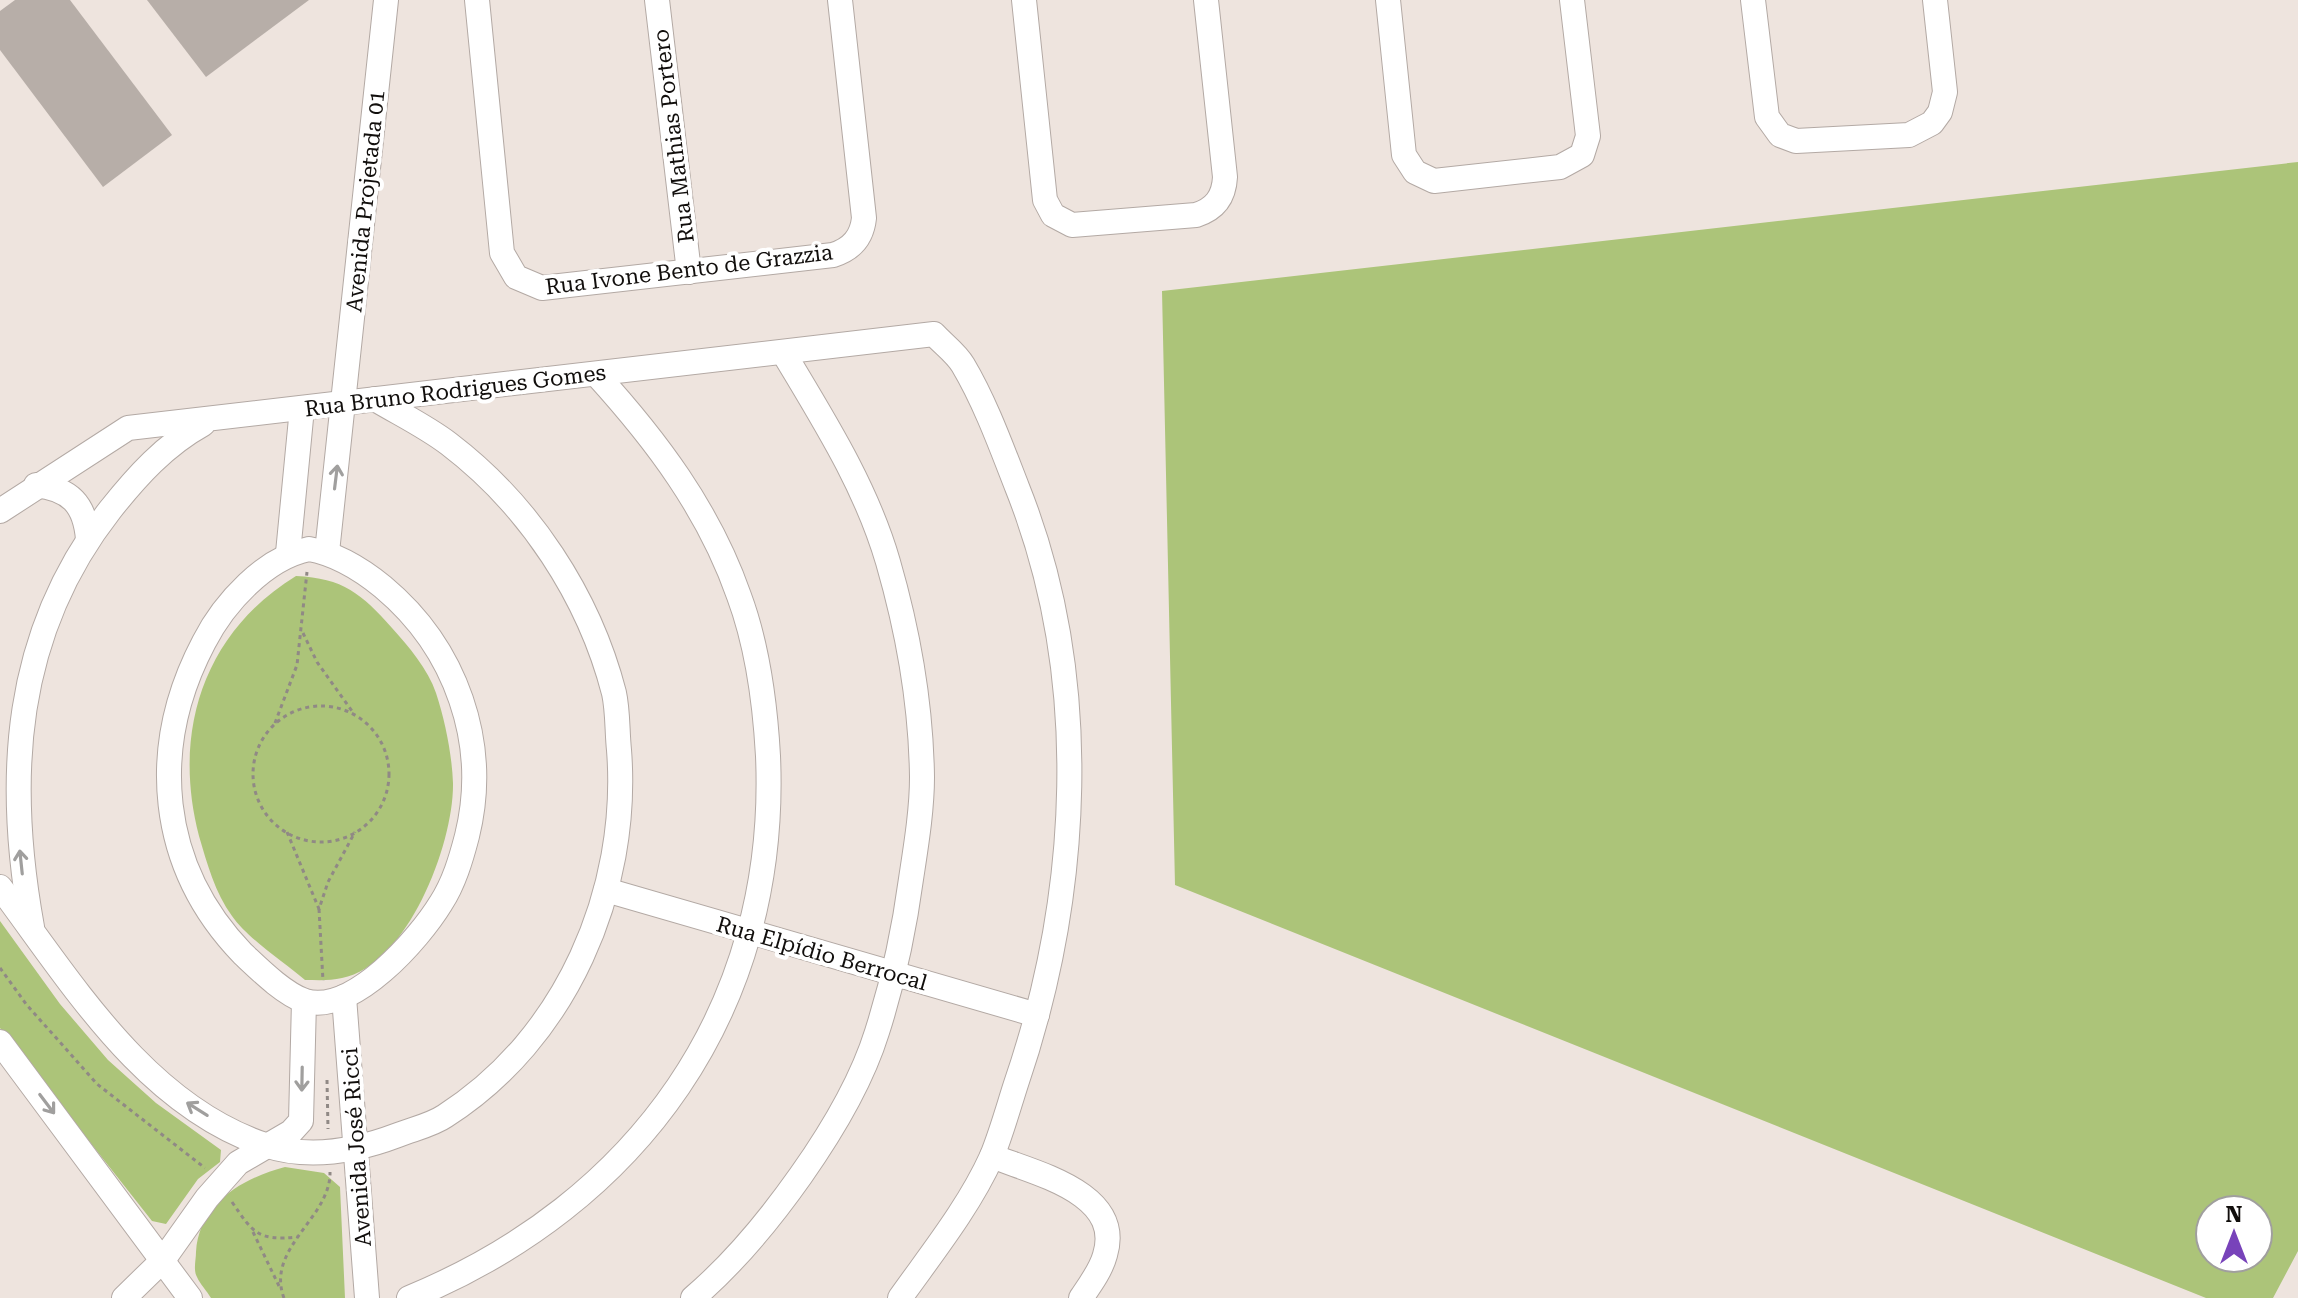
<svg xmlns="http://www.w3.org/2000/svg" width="2298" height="1298" font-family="'Roboto Serif',serif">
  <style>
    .green { fill: #acc479; fill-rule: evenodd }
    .building { fill: #b7aea8 }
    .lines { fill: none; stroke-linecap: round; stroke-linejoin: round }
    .minor-casing { stroke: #b3a9a4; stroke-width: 26 }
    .path { stroke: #908985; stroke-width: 3; stroke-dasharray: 4 4; stroke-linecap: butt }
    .minor { stroke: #fff; stroke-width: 24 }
    .oneway { stroke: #a09f9e }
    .labels { text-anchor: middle; stroke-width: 8; stroke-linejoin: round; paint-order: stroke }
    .street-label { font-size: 22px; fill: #110e0c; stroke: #fff }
  </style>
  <rect width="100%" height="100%" fill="#eee4de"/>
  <g class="green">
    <path d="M2298,162V1251L2273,1298H2206L1175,885L1162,291ZM2210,1210H2258V1258H2210Z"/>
    <path d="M296,576C343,578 362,594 392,628C409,647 428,669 436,693C445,720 452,755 453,783C454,843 408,965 342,978C330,981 317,980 305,980C284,962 247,938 232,916C215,893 207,863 199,836C172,733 203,633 296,576Z"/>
    <path d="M0,921L60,1004L108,1060L156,1103L221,1150L220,1162L198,1179L166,1224L152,1221L0,1028Z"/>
    <path d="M285,1167L324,1173L340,1187L345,1298H211C207,1291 200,1284 197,1277C193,1270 196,1260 196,1252C199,1203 243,1178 285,1167Z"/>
  </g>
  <g class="building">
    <path d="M15,0H70L172,135L103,187L0,50V11Z"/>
    <path d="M147,0H309L206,77Z"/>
  </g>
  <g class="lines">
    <defs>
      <g id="minor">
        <path d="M477,0L502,253L516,277L542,288L833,255C852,249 862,237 864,218L840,0"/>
        <path d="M657,0L689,272"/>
        <path d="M1024,0L1045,200L1053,215L1072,225L1196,215C1215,209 1224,197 1225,177L1206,0"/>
        <path d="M1388,0L1404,155L1415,172L1434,181L1560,167L1582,155L1588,136L1572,0"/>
        <path d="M1753,0L1767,117L1780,135L1796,141L1909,135L1932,123L1940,112L1945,92L1935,0"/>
        <path d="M36,485C70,489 85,504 88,539"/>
        <path d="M0,511L128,428L934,334C943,344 956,353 963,365C985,402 1001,446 1017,487C1093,677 1081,895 1015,1087C1008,1109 1001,1134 992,1156C969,1207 932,1253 900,1298"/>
        <path d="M309,549C337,554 361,569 383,587C456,648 490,743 467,836C461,859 454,883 441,903C419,939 353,1015 305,1001C284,994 259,969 243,954C158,866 148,748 204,642C224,603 265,558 309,549Z"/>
        <path d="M327,552L386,0"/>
        <path d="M288,553L302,408"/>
        <path d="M0,887C72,983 145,1105 265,1145C310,1160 356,1151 398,1135C413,1129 432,1125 445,1116C566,1039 630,891 619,750C617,731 618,711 614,693C589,596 529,505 449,444C427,427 400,414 375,399"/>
        <path d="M606,890L1037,1015"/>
        <path d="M32,927C5,778 13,634 110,510C137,476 165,445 203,424"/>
        <path d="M344,997L367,1298"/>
        <path d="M0,1042L190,1298"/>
        <path d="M992,1156C1033,1173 1124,1192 1105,1255C1101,1270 1090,1285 1081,1298"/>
        <path d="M124,1298L163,1260L207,1198L238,1163L291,1132L301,1121L304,1001"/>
        <path d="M409,1298C638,1204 779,1008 768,756C765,702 758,647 739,596C709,510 656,440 596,374"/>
        <path d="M693,1298C762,1239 850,1119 877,1032C893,982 904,931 911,879C916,846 922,810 922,777C921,704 908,631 888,562C866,486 823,419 783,352"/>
      </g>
    </defs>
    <use href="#minor" class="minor-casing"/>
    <g class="path">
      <path d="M303,633L317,662L354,714"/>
      <circle cx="321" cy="774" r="68"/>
      <path d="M275,723L297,665L307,572"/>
      <path d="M287,832L319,909L328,882L355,832"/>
      <path d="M319,909L323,981"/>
      <path d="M0,968L26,1004L97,1084L205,1168"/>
      <path d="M327,1080L328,1129"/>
      <path d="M232,1202C253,1233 258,1241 297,1237"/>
      <path d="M253,1232L279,1286"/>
      <path d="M284,1298C265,1248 331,1218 330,1172"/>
    </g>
    <use href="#minor" class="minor"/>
  </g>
  <defs><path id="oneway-shaft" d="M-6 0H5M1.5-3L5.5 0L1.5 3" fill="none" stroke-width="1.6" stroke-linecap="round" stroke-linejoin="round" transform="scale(2)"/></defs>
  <g class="oneway">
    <use href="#oneway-shaft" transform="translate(336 477) rotate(-83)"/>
    <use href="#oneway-shaft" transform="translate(21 862) rotate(-96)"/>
    <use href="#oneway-shaft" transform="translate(302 1079) rotate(91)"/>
    <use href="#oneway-shaft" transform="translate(47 1104) rotate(53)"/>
    <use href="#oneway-shaft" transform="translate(197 1109) rotate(-148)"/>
  </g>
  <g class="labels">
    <g class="street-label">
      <text transform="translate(673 136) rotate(-97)" y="8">Rua Mathias Portero</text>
      <text transform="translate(365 201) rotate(-84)" y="8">Avenida Projetada 01</text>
      <text transform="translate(689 269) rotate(-7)" y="8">Rua Ivone Bento de Grazzia</text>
      <text transform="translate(455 390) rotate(-7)" y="8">Rua Bruno Rodrigues Gomes</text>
      <text transform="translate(822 953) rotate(16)" y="8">Rua Elpídio Berrocal</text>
      <text transform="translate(356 1147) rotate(-94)" y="8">Avenida José Ricci</text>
    </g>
  </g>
  <g transform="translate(2234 1234)"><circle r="38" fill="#ffffff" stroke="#a09f9e" stroke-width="2"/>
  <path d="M0-6L14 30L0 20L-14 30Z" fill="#7843ba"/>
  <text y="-12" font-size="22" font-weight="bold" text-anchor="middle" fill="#110e0c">N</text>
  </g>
</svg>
